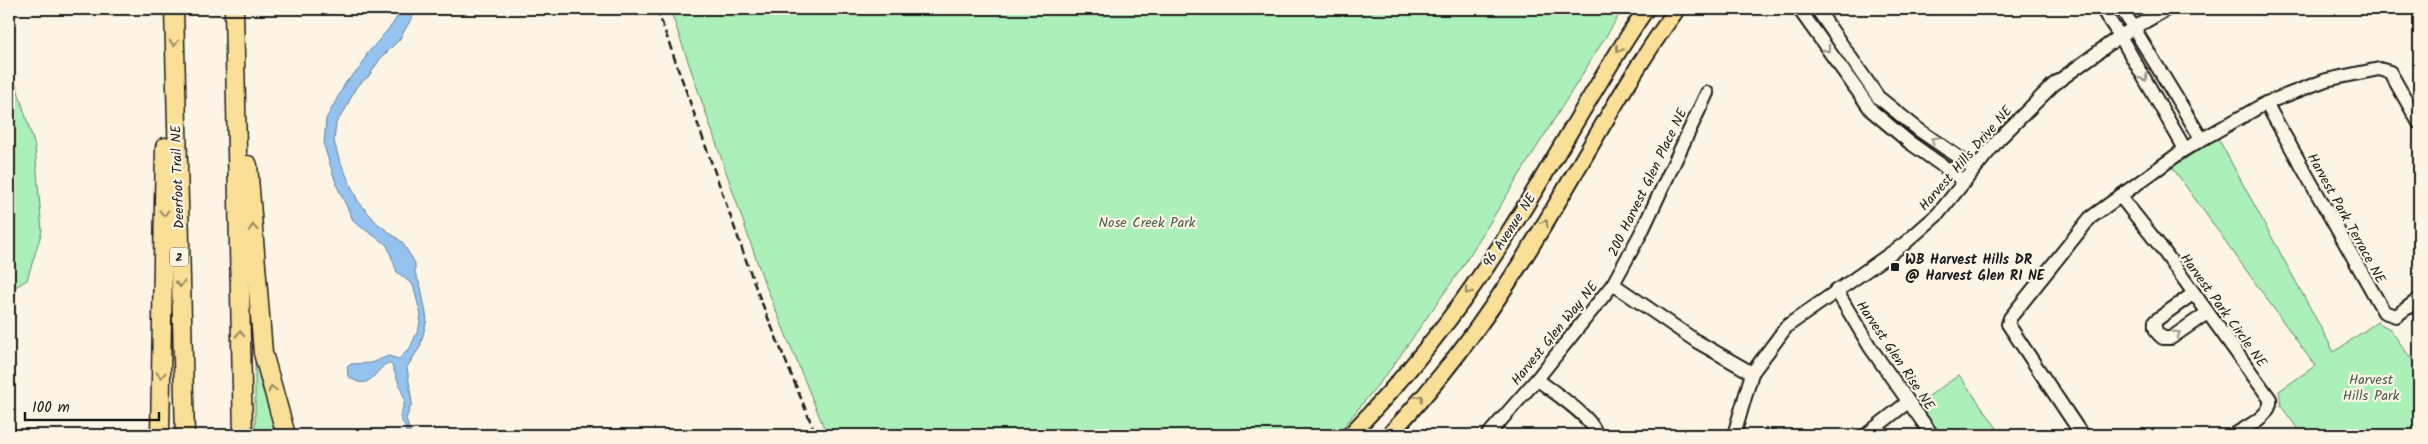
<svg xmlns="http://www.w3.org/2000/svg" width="2428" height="444" font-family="Kalam,sans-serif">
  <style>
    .green { fill: #abefb9; stroke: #64866a }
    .water { fill: #94c3ef; stroke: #64809b }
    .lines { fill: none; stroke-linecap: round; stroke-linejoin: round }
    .minor-casing { stroke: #1c1c1c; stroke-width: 16 }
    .major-casing { stroke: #1c1c1c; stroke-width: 19 }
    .highway-casing { stroke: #1c1c1c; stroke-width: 21 }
    .minor { stroke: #fcf5e5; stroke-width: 12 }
    .major { stroke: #fadf96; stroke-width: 15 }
    .highway { stroke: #fadf96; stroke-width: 18 }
    .rail { stroke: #1c1c1c; stroke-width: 2.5; stroke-dasharray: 8 4; stroke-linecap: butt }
    .oneway { stroke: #96875f }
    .oneway2 { stroke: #97938b }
    .poi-dot { fill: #1c1c1c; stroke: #fcf5e5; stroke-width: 2 }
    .labels { text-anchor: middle; stroke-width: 4.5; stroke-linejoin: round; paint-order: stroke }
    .shield { fill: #fcf5e5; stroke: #5f5d58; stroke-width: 1 }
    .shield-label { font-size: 12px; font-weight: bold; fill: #1c1c1c }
    .street-label { font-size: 14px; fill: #1c1c1c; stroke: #fcf5e5 }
    .park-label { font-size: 14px; fill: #475b4b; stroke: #fcf5e5 }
    .poi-label { font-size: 14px; font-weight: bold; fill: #1c1c1c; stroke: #fcf5e5; text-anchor: start }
  </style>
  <rect width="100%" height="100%" fill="#fcf5e5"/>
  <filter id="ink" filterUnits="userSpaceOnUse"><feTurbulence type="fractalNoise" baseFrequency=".02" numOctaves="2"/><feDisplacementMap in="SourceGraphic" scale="10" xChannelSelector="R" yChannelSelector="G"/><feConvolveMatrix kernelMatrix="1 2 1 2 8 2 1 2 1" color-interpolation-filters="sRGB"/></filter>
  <g filter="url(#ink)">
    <g class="green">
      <path d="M670,9H1623L1461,269L1390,370L1337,435H827L763,279Z"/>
      <path d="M9,66L12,71L35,147L42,231L27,280L9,291Z"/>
      <path d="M2218,138L2334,352L2377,322L2390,329L2419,370V435H2302L2281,406L2279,391L2315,366L2172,167Z"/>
      <path d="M255,346L260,381L278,435H255Z"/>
      <path d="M1959,375L2002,435H1941L1919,403Z"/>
    </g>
    <path class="water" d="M402,9H417L399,40L380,59L369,76L356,87L345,110L336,123L334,141L339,159L358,201L377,223L402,242L415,263V273L421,287L427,319L420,347L407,367L412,403L406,419L411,435H406V428L400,418L405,400L392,365L388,363C374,370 370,394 348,376L347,367L351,364L372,363L388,356L399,359L410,348L419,328L421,315L413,285L397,272L387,245L354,222L337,186L324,146L326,119L346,82L361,67L367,54L392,25Z"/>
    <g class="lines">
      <defs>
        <g id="minor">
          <path d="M1799,9L1872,111L1909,142L1964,181"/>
          <path d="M1817,9L1878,97L1919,130L1974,168"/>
          <path d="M2102,9L2120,36L2185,149"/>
          <path d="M2122,9L2201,138"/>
          <path d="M2266,103L2384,312L2396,316L2419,299"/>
          <path d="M2120,196L2160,246L2270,399C2273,415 2246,427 2234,435"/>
          <path d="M1613,284L1641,233L1707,93"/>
          <path d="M1836,290L1870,347L1932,435"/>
          <path d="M2194,293L2155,321C2154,329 2156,333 2163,338H2171L2207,313"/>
          <path d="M1537,379C1551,391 1595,418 1596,435"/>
          <path d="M1488,435L1537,379L1613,284L1696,341L1752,373"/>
          <path d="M1734,435L1752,373L1787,326L1904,244L1938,214L1999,139L2053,85L2120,36L2167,9"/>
          <path d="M1866,435L1908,402"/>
          <path d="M2082,435L2008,324L2010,318L2090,218L2185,149L2266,103L2326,80L2379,69L2390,72L2419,123"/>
        </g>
        <g id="major">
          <path d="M1350,435C1409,374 1464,304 1509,232C1556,159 1597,81 1646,9"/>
          <path d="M1389,435C1442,379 1490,314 1530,248C1580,168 1622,85 1677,9"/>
        </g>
        <g id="highway">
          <path d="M174,9L185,435"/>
          <path d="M234,9L243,435"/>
          <path d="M248,165L263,353L286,435"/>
          <path d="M160,435L165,147"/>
        </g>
      </defs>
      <use href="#minor" class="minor-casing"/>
      <use href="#major" class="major-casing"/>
      <use href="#highway" class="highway-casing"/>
      <use href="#minor" class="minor"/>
      <use href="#major" class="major"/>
      <use href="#highway" class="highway"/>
      <path class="rail" d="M657,9L757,291L816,435"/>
    </g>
    <defs><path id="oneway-chevron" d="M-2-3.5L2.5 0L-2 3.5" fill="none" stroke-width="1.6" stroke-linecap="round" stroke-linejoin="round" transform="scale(1.25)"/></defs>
    <g class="oneway">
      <use href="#oneway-chevron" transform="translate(174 43) rotate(90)"/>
      <use href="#oneway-chevron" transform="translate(1619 49) rotate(123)"/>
      <use href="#oneway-chevron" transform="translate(164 213) rotate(91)"/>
      <use href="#oneway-chevron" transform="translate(1545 223) rotate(-60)"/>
      <use href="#oneway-chevron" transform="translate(253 228) rotate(-94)"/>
      <use href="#oneway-chevron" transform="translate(180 284) rotate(88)"/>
      <use href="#oneway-chevron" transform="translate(1468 291) rotate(127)"/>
      <use href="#oneway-chevron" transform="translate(240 334) rotate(-91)"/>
      <use href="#oneway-chevron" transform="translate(161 375) rotate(91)"/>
      <use href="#oneway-chevron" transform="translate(272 389) rotate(-105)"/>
      <use href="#oneway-chevron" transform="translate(1420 398) rotate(-50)"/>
    </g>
    <g class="oneway2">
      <use href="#oneway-chevron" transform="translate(1827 49) rotate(55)"/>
      <use href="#oneway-chevron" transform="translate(2144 78) rotate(61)"/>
      <use href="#oneway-chevron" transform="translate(1934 140) rotate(-145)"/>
      <use href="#oneway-chevron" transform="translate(2177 334) rotate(-32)"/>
    </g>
  </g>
  <rect class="poi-dot" x="1890" y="262" width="10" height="10" rx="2.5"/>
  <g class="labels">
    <rect class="shield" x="170" y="247.5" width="18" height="19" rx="4"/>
    <g class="shield-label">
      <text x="179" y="261">2</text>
    </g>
    <g class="street-label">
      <text transform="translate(1965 158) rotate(-49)" y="5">Harvest Hills Drive NE</text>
      <text transform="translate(177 177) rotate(-92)" y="5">Deerfoot Trail NE</text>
      <text transform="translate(1647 182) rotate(-64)" y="5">200 Harvest Glen Place NE</text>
      <text transform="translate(2347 218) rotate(61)" y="5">Harvest Park Terrace NE</text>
      <text transform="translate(1509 230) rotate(-57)" y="5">96 Avenue NE</text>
      <text transform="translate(2224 310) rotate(54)" y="5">Harvest Park Circle NE</text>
      <text transform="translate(1554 333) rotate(-51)" y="5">Harvest Glen Way NE</text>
      <text transform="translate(1896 355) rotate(56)" y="5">Harvest Glen Rise NE</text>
    </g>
    <g class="park-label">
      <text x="1147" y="227">Nose Creek Park</text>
      <text x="2371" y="384">Harvest<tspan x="2371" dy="16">Hills Park</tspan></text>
    </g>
    <g class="poi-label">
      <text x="1905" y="264">WB Harvest Hills DR<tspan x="1905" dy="16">@ Harvest Glen RI NE</tspan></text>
    </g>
  </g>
  <rect width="2428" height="444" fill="none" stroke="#fcf5e5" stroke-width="30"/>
  <rect x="15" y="15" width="2398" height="414" fill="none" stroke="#1c1c1c" stroke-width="2" filter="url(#ink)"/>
  <path d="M25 412v8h134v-8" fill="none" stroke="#1c1c1c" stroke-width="2.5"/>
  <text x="32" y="412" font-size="15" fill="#1c1c1c" stroke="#fcf5e5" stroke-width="4" paint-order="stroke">100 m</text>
</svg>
